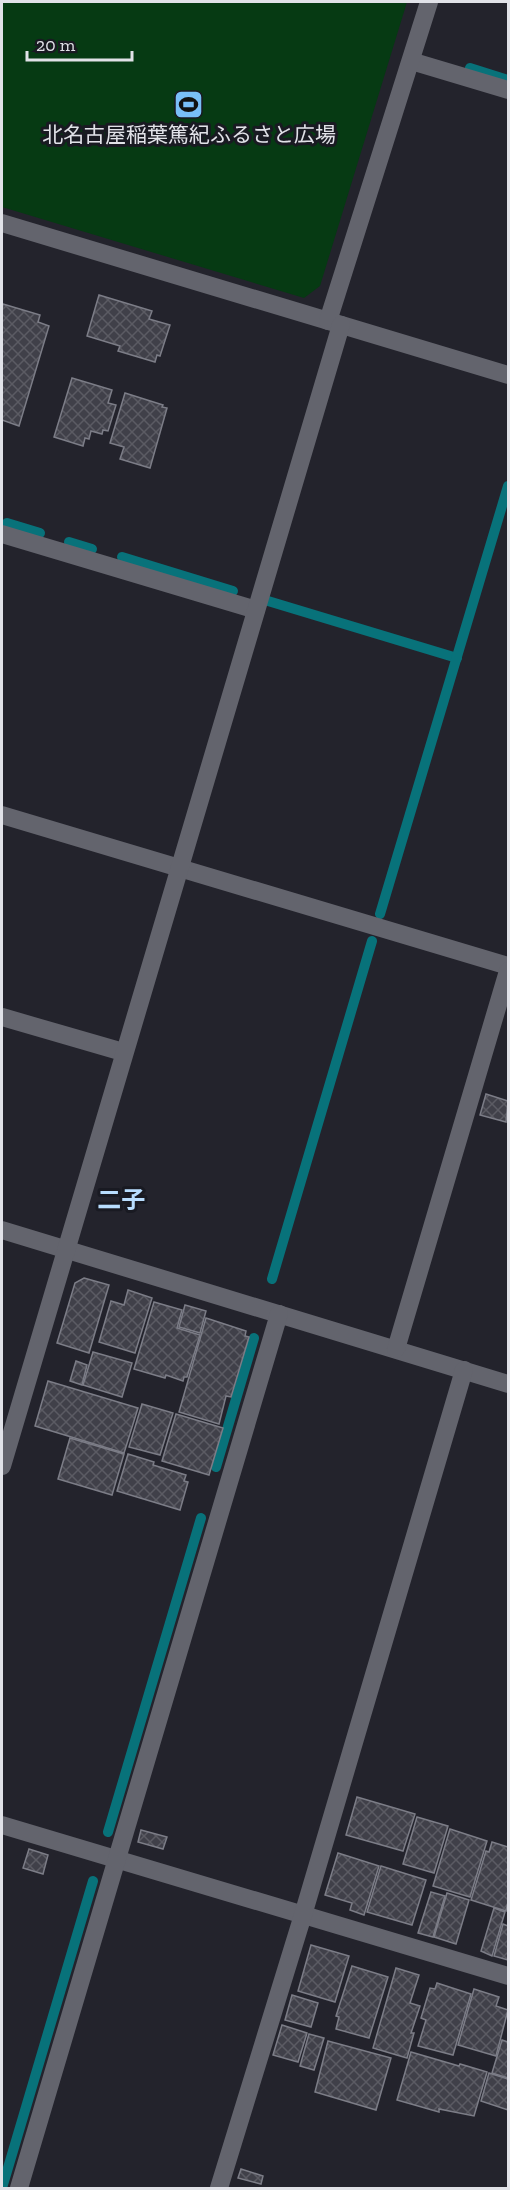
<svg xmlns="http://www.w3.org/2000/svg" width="510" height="2190" font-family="'Zilla Slab','Noto Sans JP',serif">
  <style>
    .pitch { fill: #063a13 }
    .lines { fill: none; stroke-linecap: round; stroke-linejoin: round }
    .stream { stroke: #08727a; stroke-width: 10 }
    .building { fill: url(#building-cross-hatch); stroke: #7c7d87; stroke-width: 1.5 }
    .minor { stroke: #63646d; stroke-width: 18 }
    .labels { text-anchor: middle; stroke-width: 6; stroke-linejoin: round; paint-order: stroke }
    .poi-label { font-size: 21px; fill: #e1e2e8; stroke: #191a22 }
    .quarter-label { font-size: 24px; font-weight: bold; fill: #b8ddfe; stroke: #191a22 }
  </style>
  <defs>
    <pattern id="building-cross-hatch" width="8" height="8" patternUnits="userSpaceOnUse" patternTransform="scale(1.5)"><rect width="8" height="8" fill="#404049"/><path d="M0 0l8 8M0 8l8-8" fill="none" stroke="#5b5b63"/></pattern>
  </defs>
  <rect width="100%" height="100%" fill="#23232c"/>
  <path class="pitch" d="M2,2H407L320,286L304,298L2,207Z"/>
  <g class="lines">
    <g class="stream">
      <path d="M470,68L508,80"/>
      <path d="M7,523L40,533"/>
      <path d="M69,542L92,549"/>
      <path d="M122,557L233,591"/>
      <path d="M268,601L457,658"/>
      <path d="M380,914L508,486"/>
      <path d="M272,1279L372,941"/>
      <path d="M216,1467L254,1338"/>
      <path d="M108,1832L201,1518"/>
      <path d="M2,2188L93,1881"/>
    </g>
  </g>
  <g class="building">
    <path d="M99,295L152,311L149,319L170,325L160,356L157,355L155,362L118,351L120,346L87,336Z"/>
    <path d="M3,304L40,315L38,322L49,326L19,426L2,420V310Z"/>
    <path d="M72,378L112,390L108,403L116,405L108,431L103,430L102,434L91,431L89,439L85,438L83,446L54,437Z"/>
    <path d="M125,393L163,405L162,407L167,408L150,468L120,459L124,447L110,443Z"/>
    <path d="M486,1094L508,1101L506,1122L480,1115Z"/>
    <path d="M84,1278L109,1285L89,1353L57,1343L75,1283Z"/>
    <path d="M128,1290L152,1298L135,1353L99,1342L111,1301L124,1305Z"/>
    <path d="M154,1302L182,1310L177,1328L200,1335L187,1377H184L183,1381L166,1375L165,1378L134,1369Z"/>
    <path d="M185,1305L206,1311L200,1333L179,1327Z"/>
    <path d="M206,1318L246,1331L245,1336L249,1337L231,1397L226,1396L219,1424L179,1412Z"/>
    <path d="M93,1352L132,1363L122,1397L83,1385Z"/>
    <path d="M76,1361L87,1365L82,1385L70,1381Z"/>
    <path d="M48,1381L138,1408L124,1453L35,1426Z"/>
    <path d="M142,1404L173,1413L160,1455L129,1447Z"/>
    <path d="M176,1414L223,1428L209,1475L162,1461Z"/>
    <path d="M70,1438L124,1454L112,1495L58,1479Z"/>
    <path d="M128,1454L154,1462L153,1465L186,1475L184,1481L188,1482L180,1510L117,1491Z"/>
    <path d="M357,1797L415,1814L403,1851L346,1835Z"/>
    <path d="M417,1817L448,1826L434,1873L403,1864Z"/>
    <path d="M450,1829L487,1841L470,1897L433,1886Z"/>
    <path d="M141,1830L167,1837L163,1849L138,1842Z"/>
    <path d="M492,1842L508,1847V1902L506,1911L471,1900L486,1851L489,1852Z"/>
    <path d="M29,1849L48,1855L43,1874L23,1868Z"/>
    <path d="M338,1853L379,1866L364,1915L350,1910L352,1903L325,1895Z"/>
    <path d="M381,1866L426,1880L412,1925L367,1912Z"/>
    <path d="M431,1892L445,1896L433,1937L418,1933Z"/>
    <path d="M447,1893L469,1900L456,1944L434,1937Z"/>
    <path d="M494,1908L505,1912L492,1956L481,1951Z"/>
    <path d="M503,1924L508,1926V1960L494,1956Z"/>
    <path d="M311,1945L349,1956L335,2002L298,1991Z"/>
    <path d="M352,1966L388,1977L369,2038L336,2029L339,2017L336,2016Z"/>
    <path d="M396,1968L419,1975L410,2003L420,2006L411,2033H414L407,2058L373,2048Z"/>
    <path d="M437,1983L471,1994L453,2055L418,2046L426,2020L421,2018L430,1988L435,1989Z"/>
    <path d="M474,1989L499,1997L496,2006L508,2010L496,2056L458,2045Z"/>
    <path d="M292,1995L318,2003L311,2027L285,2020Z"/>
    <path d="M282,2025L307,2033L298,2062L273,2055Z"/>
    <path d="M309,2034L324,2038L314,2070L300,2066Z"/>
    <path d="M502,2040L508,2042V2078L492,2073Z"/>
    <path d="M328,2041L391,2058L376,2110L315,2092Z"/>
    <path d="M411,2052L459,2066L460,2064L487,2072L474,2116L439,2109V2112L397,2100Z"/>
    <path d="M489,2073L508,2079V2110L481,2101Z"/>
    <path d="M241,2169L263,2176L261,2184L238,2178Z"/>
  </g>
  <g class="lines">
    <g class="minor">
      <path d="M411,61L508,90"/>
      <path d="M2,223L508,375"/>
      <path d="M328,321L429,2"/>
      <path d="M2,534L256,610"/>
      <path d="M2,815L508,966"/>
      <path d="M2,1017L123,1052"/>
      <path d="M2,1230L508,1384"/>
      <path d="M396,1349L508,971"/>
      <path d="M2,1466L341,325"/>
      <path d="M2,1825L508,1976"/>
      <path d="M19,2188L279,1314"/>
      <path d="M219,2188L303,1915L464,1370"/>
    </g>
  </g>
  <defs>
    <symbol id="stadium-square" viewBox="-11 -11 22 22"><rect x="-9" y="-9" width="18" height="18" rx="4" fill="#79bff8" stroke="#191a22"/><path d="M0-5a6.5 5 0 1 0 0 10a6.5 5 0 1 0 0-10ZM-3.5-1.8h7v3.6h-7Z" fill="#111"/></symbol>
  </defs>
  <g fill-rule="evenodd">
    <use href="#stadium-square" x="172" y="88" width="33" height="33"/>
  </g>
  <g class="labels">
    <g class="poi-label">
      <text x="189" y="142">北名古屋稲葉篤紀ふるさと広場</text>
    </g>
    <g class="quarter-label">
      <text x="121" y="1208">二子</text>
    </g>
  </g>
  <rect width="510" height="2190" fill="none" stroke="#e1e2e8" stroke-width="6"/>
  <path d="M27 51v9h105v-9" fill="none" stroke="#e1e2e8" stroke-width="3"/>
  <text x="36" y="51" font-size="18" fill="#e1e2e8" stroke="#191a22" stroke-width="4.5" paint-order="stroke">20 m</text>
</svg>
